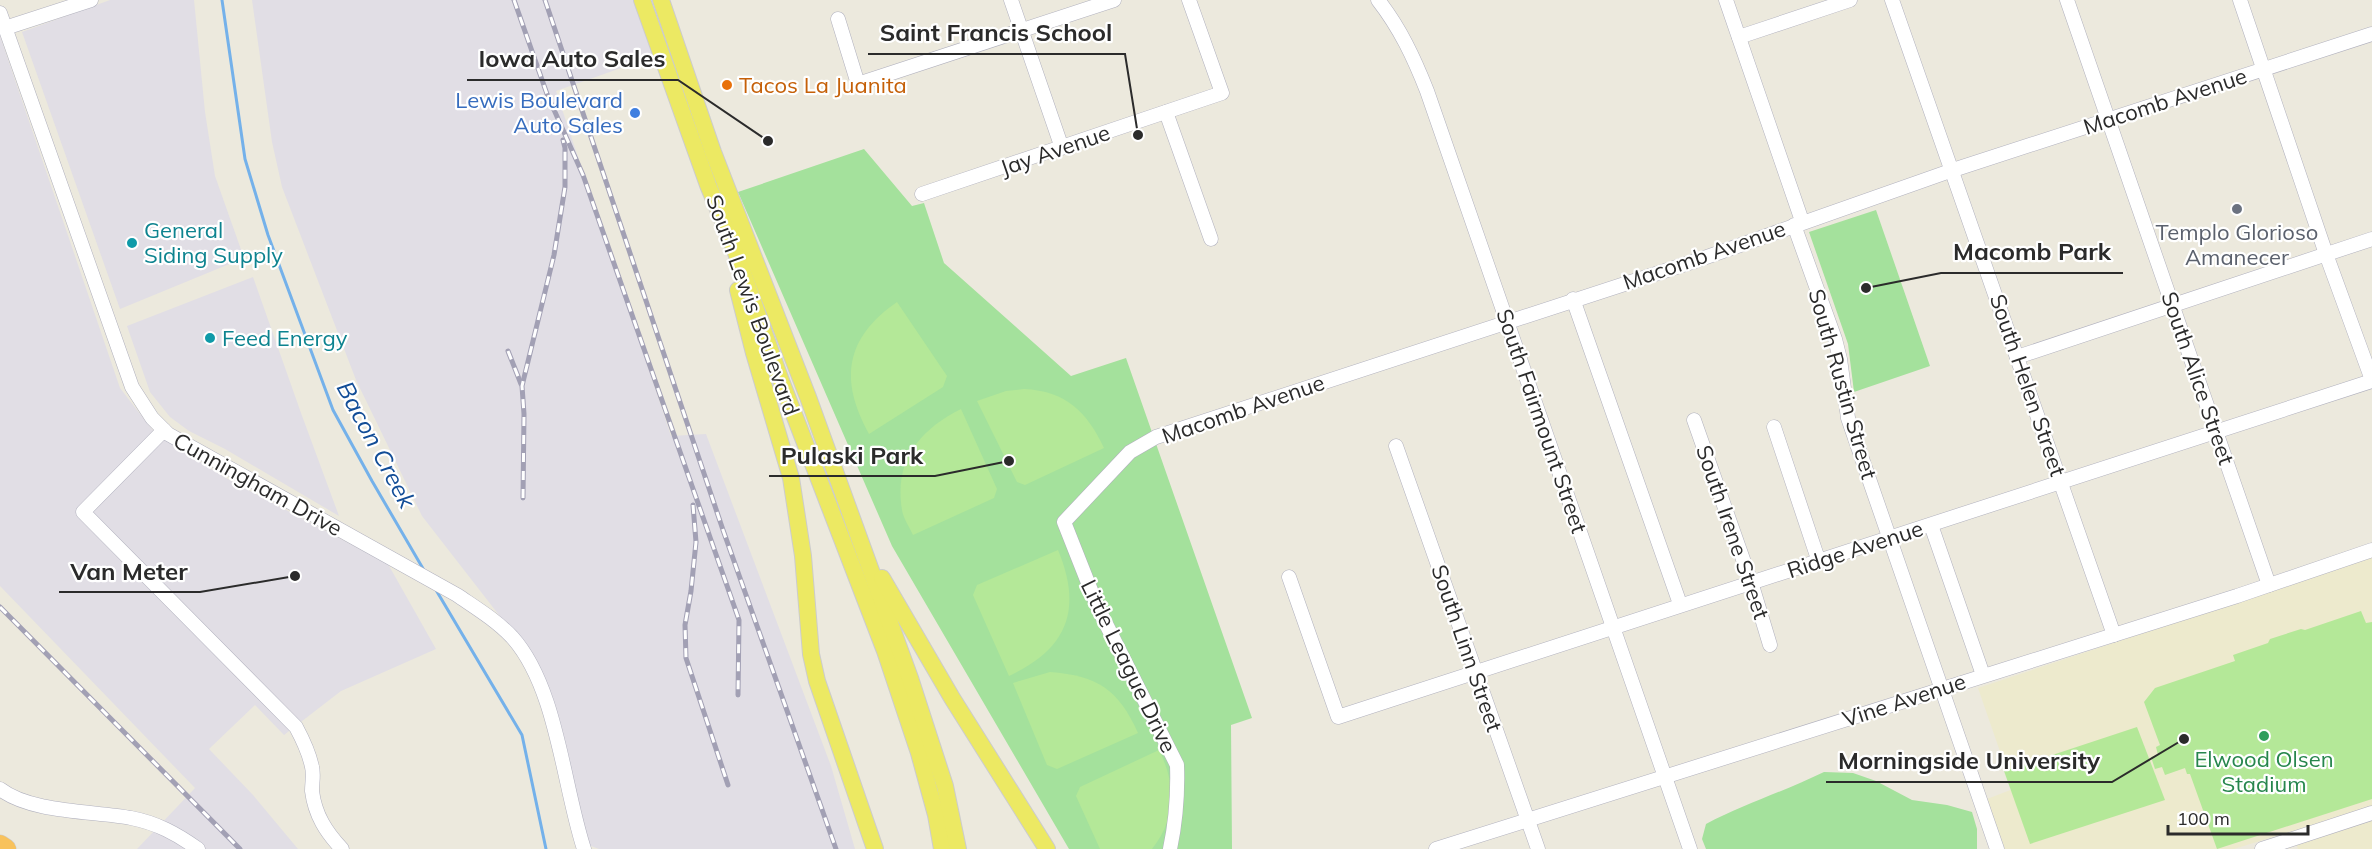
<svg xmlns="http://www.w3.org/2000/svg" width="2372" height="849" font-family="Mulish,sans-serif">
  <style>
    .industrial { fill: #e1dee5 }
    .education { fill: #edeacd }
    .green { fill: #a4e19c }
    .pitch { fill: #b4e898 }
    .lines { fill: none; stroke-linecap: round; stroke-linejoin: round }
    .stream { stroke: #74b1ea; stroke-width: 3 }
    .minor-casing { stroke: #b1b1be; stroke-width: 15 }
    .major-casing { stroke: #ccc; stroke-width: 18 }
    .highway-casing { stroke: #ccc; stroke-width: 21 }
    .minor { stroke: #fff; stroke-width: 14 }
    .major { stroke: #ece963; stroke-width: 16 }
    .highway { stroke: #f8c25c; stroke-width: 20 }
    .rail-casing { stroke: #a2a0b4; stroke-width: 5 }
    .rail { stroke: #fff; stroke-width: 3; stroke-dasharray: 9; stroke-linecap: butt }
    .food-dot { fill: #e8710a; stroke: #fff; stroke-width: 2 }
    .shop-dot { fill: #3f7fe0; stroke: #fff; stroke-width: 2 }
    .worship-dot { fill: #6b7280; stroke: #fff; stroke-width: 2 }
    .culture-dot { fill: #0f9aa8; stroke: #fff; stroke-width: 2 }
    .leisure-dot { fill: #2e9e5b; stroke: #fff; stroke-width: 2 }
    .labels { text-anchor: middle; stroke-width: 4.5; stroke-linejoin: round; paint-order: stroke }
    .food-label { font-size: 22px; fill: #c56008; stroke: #fff; text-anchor: start }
    .shop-label { font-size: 22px; fill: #366cbe; stroke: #fff; text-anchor: end }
    .street-label { font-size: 22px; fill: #2b2b2b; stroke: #fff }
    .culture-label { font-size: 22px; fill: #0d838f; stroke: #fff; text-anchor: start }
    .worship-label { font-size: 22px; fill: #5b616d; stroke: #fff }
    .leisure-label { font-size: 22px; fill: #27864d; stroke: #fff }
    .water-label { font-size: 24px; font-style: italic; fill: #124d97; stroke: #fff }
    .leader { fill: none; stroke: #2b2b2b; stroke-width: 2 }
    .callout-dot { fill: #2b2b2b; stroke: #fff; stroke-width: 2 }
    .callout-label { font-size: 24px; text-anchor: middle; font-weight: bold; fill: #2b2b2b; stroke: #fff; stroke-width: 4.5; stroke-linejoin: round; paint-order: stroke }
  </style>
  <rect width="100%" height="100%" fill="#ece9dd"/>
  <g class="industrial">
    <path d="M110,0H194L205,112L215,176L244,258L120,309L22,32Z"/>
    <path d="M252,0H635L655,56L556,91L671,436L706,434L831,766L855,849H599L586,844L533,659L422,516L356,380L282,187L272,142Z"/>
    <path d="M0,36L120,388L154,432L224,477L388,564L436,649L341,691L284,735L255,705L209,749L253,795L298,849H137L195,788L0,586Z"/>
    <path d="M253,277L301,413L339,516L225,449L189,431L170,417L150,392L127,326Z"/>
  </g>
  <path class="education" d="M2372,557V849H2298L2292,831L2234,849H2005L1987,799L2013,789L1978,688Z"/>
  <g class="green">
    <path d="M864,149L912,206L924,203L944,263L1071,376L1126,358L1252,718L1231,725L1232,849H1069L892,546L738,192Z"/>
    <path d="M1876,210L1930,366L1854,392L1848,344L1809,232Z"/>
    <path d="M1824,772L1853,773L1876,781L1912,800L1947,805L1972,812L1977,829V849H1706L1702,839L1706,824C1744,804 1785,791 1824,772Z"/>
  </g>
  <g class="pitch">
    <path d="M897,302L947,376L943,387L869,434C839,380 845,338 897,302Z"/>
    <path d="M1024,389C1066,391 1087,412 1104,448L1025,485L1017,482L977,401L1006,391Z"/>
    <path d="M961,409L997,489L994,498L913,535C910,528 903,518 902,510C894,461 919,430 961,409Z"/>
    <path d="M1058,550C1083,610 1067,649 1009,676L973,595L977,585Z"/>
    <path d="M2361,611L2366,623L2372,622V799L2217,849L2190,774H2187L2185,768L2165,775L2162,767L2155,769L2151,757L2158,755L2156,747L2160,745L2144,702L2155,688L2235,661L2233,655L2268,643L2270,639L2301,629L2305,630Z"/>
    <path d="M1050,672C1098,676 1118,689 1138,733L1057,769L1047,765L1013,683Z"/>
    <path d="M2137,727L2165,800L2030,844L2004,771Z"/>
    <path d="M1159,750C1176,784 1177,817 1152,849H1100L1076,796L1080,787Z"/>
  </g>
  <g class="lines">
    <g class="stream">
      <path d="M222,0L245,159L268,235L333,410L372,481L425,572"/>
      <path d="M436,590L522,735L546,849"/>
    </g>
    <defs>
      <g id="minor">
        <path d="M1011,0L1062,148"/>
        <path d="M1378,0C1400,28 1414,58 1427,91L1690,849"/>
        <path d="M1726,0L1802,221"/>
        <path d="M1892,0L2114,635"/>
        <path d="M2067,0L2269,585"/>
        <path d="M2240,0L2326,254L2372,380"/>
        <path d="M0,13L132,387L152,418L168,434L457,595C476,608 496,620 512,637C557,687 563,785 584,849"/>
        <path d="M838,19L858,84L1114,0"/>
        <path d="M5,28L91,0"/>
        <path d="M1739,37L1850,0"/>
        <path d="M1166,112L1211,239"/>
        <path d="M922,194L1222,93L1189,0"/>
        <path d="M1794,225L1835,339L1840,359L1848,418L1997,849"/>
        <path d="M1573,299L1680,604"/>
        <path d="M2017,357L2372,239"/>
        <path d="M1694,420L1751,582L1770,645"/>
        <path d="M1774,427L1819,562"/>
        <path d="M164,430L83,512L296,727C303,740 309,752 312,767C314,774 312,783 312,791C315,815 326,832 342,849"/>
        <path d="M1396,446L1538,849"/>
        <path d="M1931,525L1983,675"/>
        <path d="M1289,577L1338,717L2372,381"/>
        <path d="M0,789C31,813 94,811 131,818C157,823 177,834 198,849"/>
        <path d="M1170,849C1176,821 1178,794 1177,765L1098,608L1064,522L1130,452L1156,437L1698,260L1953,170L2372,34"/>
        <path d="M1436,849L2237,596L2372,550"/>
        <path d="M2262,849L2372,813"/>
      </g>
      <g id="major">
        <path d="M642,0L708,185L735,250L780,378L885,651L919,753L936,815L942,849"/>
        <path d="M661,0L713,152L808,397L910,678L945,786L958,849"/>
        <path d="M738,290L754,353L791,478L803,556L811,654L817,681L875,849"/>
        <path d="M882,578L952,698L1047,849"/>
      </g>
      <path id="highway" d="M0,845L6,849"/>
    </defs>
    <use href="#minor" class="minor-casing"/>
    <use href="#major" class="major-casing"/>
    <use href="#highway" class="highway-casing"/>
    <use href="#minor" class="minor"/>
    <use href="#major" class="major"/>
    <use href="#highway" class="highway"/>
    <defs>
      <g id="rail">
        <path d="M514,0L547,94L583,175L739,620L738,695"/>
        <path d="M545,0L723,530L836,849"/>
        <path d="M508,351L521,384"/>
        <path d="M523,498L524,414L522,386L554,255L565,187V148L563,140"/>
        <path d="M693,505L696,542L691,591L685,625L686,658L728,785"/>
        <path d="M0,607L240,849"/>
      </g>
    </defs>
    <use href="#rail" class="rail-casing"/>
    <use href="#rail" class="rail"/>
  </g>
  <circle class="food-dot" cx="727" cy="85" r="6"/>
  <circle class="shop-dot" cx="635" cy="113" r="6"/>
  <circle class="worship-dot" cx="2237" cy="209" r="6"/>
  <g class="culture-dot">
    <circle cx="132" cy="243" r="6"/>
    <circle cx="210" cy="338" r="6"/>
  </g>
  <circle class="leisure-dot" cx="2264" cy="736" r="6"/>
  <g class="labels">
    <g class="food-label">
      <text x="739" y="93">Tacos La Juanita</text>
    </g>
    <g class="shop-label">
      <text x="623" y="108">Lewis Boulevard<tspan x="623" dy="25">Auto Sales</tspan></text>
    </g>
    <g class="street-label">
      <text transform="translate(2165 101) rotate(-18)" y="8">Macomb Avenue</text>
      <text transform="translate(1055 150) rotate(-19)" y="8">Jay Avenue</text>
      <text transform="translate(1704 255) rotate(-19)" y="8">Macomb Avenue</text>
      <text transform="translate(753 305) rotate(70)" y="8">South Lewis Boulevard</text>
      <text transform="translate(2198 378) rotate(71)" y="8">South Alice Street</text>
      <text transform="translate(1843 384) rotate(74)" y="8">South Rustin Street</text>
      <text transform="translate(2028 385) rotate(71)" y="8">South Helen Street</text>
      <text transform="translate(1243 409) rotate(-19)" y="8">Macomb Avenue</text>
      <text transform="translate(1542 421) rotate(71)" y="8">South Fairmount Street</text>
      <text transform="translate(258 484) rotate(29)" y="8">Cunningham Drive</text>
      <text transform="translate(1733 532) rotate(71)" y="8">South Irene Street</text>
      <text transform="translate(1855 549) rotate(-18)" y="8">Ridge Avenue</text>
      <text transform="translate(1467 648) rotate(71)" y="8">South Linn Street</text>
      <text transform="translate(1129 666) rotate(64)" y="8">Little League Drive</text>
      <text transform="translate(1904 700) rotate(-18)" y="8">Vine Avenue</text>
    </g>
    <g class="culture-label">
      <text x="144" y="238">General<tspan x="144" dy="25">Siding Supply</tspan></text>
      <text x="222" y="346">Feed Energy</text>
    </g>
    <g class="worship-label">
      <text x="2237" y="240">Templo Glorioso<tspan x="2237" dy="25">Amanecer</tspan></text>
    </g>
    <g class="leisure-label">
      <text x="2264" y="767">Elwood Olsen<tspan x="2264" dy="25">Stadium</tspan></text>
    </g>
    <g class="water-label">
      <text transform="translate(376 445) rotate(62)" y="8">Bacon Creek</text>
    </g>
  </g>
  <path class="leader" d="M1138 135L1125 54H868M768 141L678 80H467M1866 288L1941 273H2123M1009 461L935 476H769M295 576L200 592H59M2184 739L2112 782H1826"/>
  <g class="callout-dot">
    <circle cx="1138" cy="135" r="6"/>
    <circle cx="768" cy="141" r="6"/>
    <circle cx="1866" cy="288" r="6"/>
    <circle cx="1009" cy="461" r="6"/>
    <circle cx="295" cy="576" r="6"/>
    <circle cx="2184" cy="739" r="6"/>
  </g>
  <g class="callout-label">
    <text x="996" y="41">Saint Francis School</text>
    <text x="572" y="67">Iowa Auto Sales</text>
    <text x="2032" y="260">Macomb Park</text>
    <text x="852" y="464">Pulaski Park</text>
    <text x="129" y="580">Van Meter</text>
    <text x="1969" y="769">Morningside University</text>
  </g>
  <path d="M2168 825v9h140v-9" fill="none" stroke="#2b2b2b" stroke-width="3"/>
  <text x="2177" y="825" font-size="18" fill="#2b2b2b" stroke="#ffffff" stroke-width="4.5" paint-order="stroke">100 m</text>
</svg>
